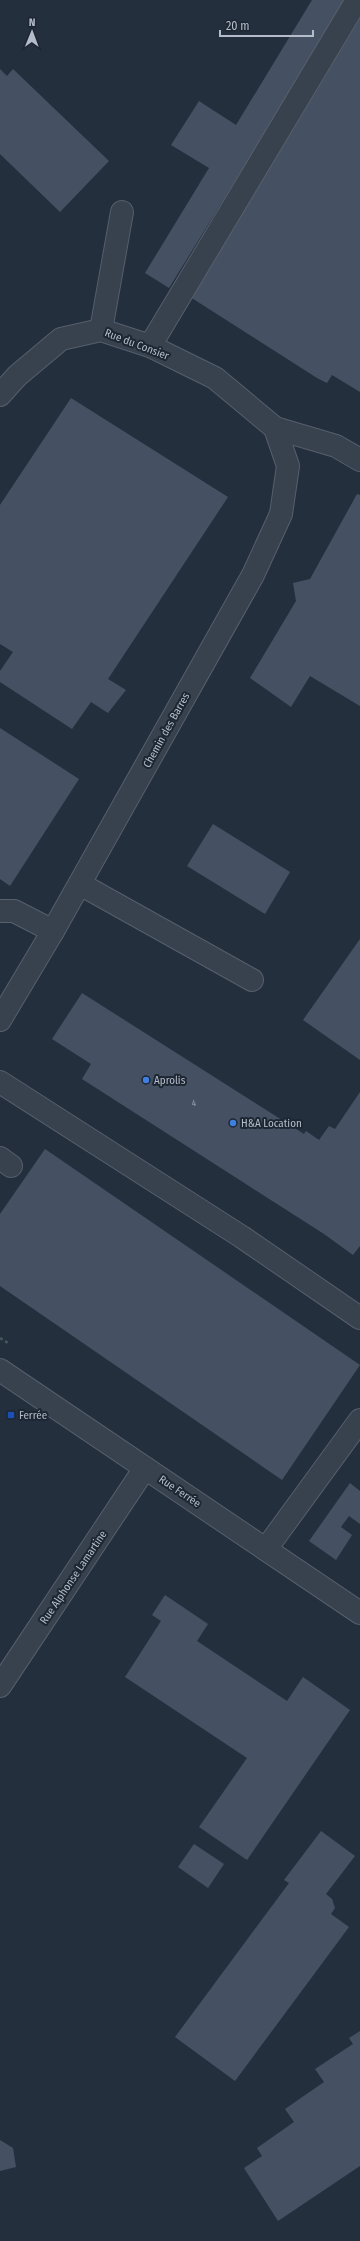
<svg xmlns="http://www.w3.org/2000/svg" width="360" height="2241" font-family="'Fira Sans Condensed',sans-serif">
  <style>
    .building { fill: #455162 }
    .lines { fill: none; stroke-linecap: round; stroke-linejoin: round }
    .minor-casing { stroke: #565f6c; stroke-width: 24 }
    .path { stroke: #44595c; stroke-width: 2.5; stroke-dasharray: 3 3; stroke-linecap: butt }
    .minor { stroke: #38414e; stroke-width: 22 }
    .shop-dot { fill: #3f7fe0; stroke: #1d2633; stroke-width: 1.5 }
    .transit-dot { fill: #1a4fb4; stroke: #1d2633; stroke-width: 1.5 }
    .labels { text-anchor: middle; stroke-width: 4; stroke-linejoin: round; paint-order: stroke }
    .number-label { font-size: 9px; fill: #98a1af }
    .street-label { font-size: 11px; fill: #b4bcc9; stroke: #1d2633 }
    .poi-label { font-size: 11px; fill: #b4bcc9; stroke: #1d2633; text-anchor: start }
  </style>
  <rect width="100%" height="100%" fill="#242f3e"/>
  <g class="building">
    <path d="M312,0H347L169,288L145,273L209,168L171,145L199,101L236,125Z"/>
    <path d="M360,17V392L332,375L327,383L317,378L187,295Z"/>
    <path d="M0,69L7,76L13,69L109,161L60,212L0,154Z"/>
    <path d="M71,398L228,497L108,679L126,690L108,713L91,702L72,729L0,682V671L13,652L0,644V505Z"/>
    <path d="M357,494L360,495V706L310,676L291,707L250,678L296,601L293,583L310,579Z"/>
    <path d="M0,728L79,779L10,886L0,879Z"/>
    <path d="M213,824L290,872L265,914L187,866Z"/>
    <path d="M360,939V1060L303,1020Z"/>
    <path d="M82,993L304,1134L306,1131L319,1140L329,1126L335,1129L360,1092V1246L353,1255L324,1234L82,1079L91,1064L52,1039Z"/>
    <path d="M45,1149L360,1365L282,1480L0,1286V1214Z"/>
    <path d="M350,1483L360,1491V1524L349,1516L341,1527L352,1535L336,1560L309,1541Z"/>
    <path d="M165,1595L208,1624L197,1641L287,1701L303,1677L350,1710L247,1860L199,1827L247,1758L125,1677L161,1621L152,1615Z"/>
    <path d="M321,1831L355,1856L326,1894L332,1899L335,1908L331,1914L349,1927L235,2081L175,2037L289,1883L284,1880Z"/>
    <path d="M194,1844L224,1864L208,1888L178,1867Z"/>
    <path d="M360,2031V2166L278,2221L244,2168L262,2156L257,2148L294,2122L285,2109L324,2082L315,2069L353,2044L349,2038Z"/>
    <path d="M0,2140L13,2148L16,2167L0,2171Z"/>
  </g>
  <g class="lines">
    <defs>
      <g id="minor">
        <path d="M101,330L122,212"/>
        <path d="M150,346L357,0"/>
        <path d="M0,395L17,376L61,339L101,330L150,346L215,378L275,428L336,446L360,460"/>
        <path d="M80,884L252,980"/>
        <path d="M0,911H14L53,931"/>
        <path d="M0,1020L53,931L253,575L281,514L288,466L275,428"/>
        <path d="M0,1082L242,1237L360,1318"/>
        <path d="M0,1158L11,1166"/>
        <path d="M0,1370L360,1613"/>
        <path d="M266,1549L360,1420"/>
        <path d="M0,1686L145,1468"/>
      </g>
    </defs>
    <use href="#minor" class="minor-casing"/>
    <path class="path" d="M0,1338L8,1343"/>
    <use href="#minor" class="minor"/>
  </g>
  <g class="shop-dot">
    <circle cx="146" cy="1080" r="4"/>
    <circle cx="233" cy="1123" r="4"/>
  </g>
  <rect class="transit-dot" x="7" y="1411" width="8" height="8" rx="2"/>
  <g class="labels">
    <g class="number-label">
      <text x="194" y="1106">4</text>
    </g>
    <g class="street-label">
      <text transform="translate(137 344) rotate(21)" y="4">Rue du Consier</text>
      <text transform="translate(166 730) rotate(-61)" y="4">Chemin des Barres</text>
      <text transform="translate(180 1491) rotate(34)" y="4">Rue Ferrée</text>
      <text transform="translate(73 1577) rotate(-56)" y="4">Rue Alphonse Lamartine</text>
    </g>
    <g class="poi-label">
      <text x="154" y="1084">Aprolis</text>
      <text x="241" y="1127">H&amp;A Location</text>
      <text x="19" y="1419">Ferrée</text>
    </g>
  </g>
  <g transform="translate(32 32) rotate(1)" stroke="#1d2633" stroke-width="3" paint-order="stroke">
  <path d="M0-3L7 15L0 10L-7 15Z" fill="#b4bcc9"/>
  <text y="-6" font-size="11" font-weight="bold" text-anchor="middle" fill="#b4bcc9">N</text>
  </g>
  <path d="M220 30v6h93v-6" fill="none" stroke="#b4bcc9" stroke-width="2"/>
  <text x="226" y="30" font-size="12" fill="#b4bcc9" stroke="#1d2633" stroke-width="3" paint-order="stroke">20 m</text>
</svg>
